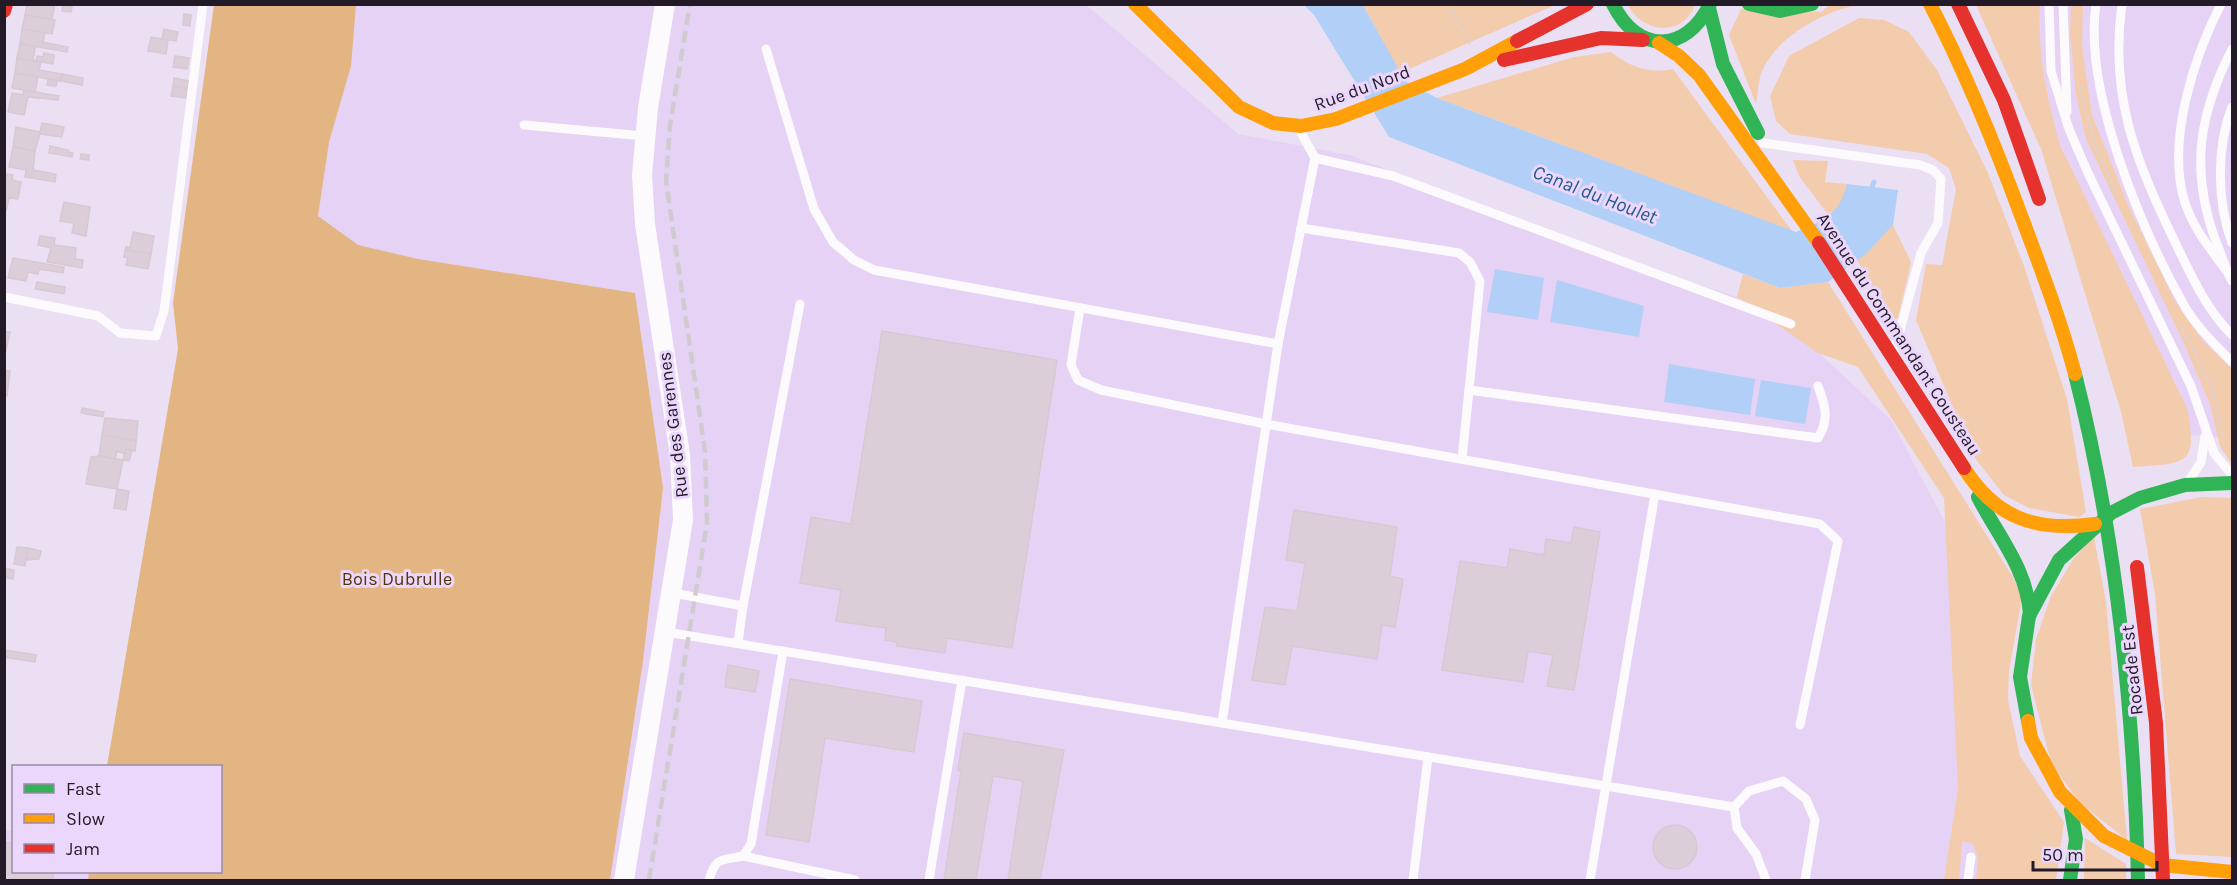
<svg xmlns="http://www.w3.org/2000/svg" width="2237" height="885" font-family="Karla,sans-serif">
  <style>
    .built { fill: #e6d2f4 }
    .green { fill: #f3ccad }
    .forest { fill: #e3b582 }
    .water { fill: #b2cff8 }
    .lines { fill: none; stroke-linecap: round; stroke-linejoin: round }
    .stream { stroke: #b2cff8; stroke-width: 5 }
    .building { fill: #dcced9; stroke: #d7c8d3; stroke-width: 1.5 }
    .path { stroke: #d8d5da; stroke-width: 3; stroke-dasharray: 3 4.5; stroke-linecap: butt }
    .lane { stroke: #fcfafd; stroke-width: 9 }
    .street { stroke: #fcfafd; stroke-width: 20 }
    .fast { stroke: #30b455; stroke-width: 14 }
    .slow { stroke: #ff9f0a; stroke-width: 14 }
    .jam { stroke: #e5322d; stroke-width: 14 }
    .rail { stroke: #cfcbd1; stroke-width: 4.5; stroke-dasharray: 12 6; stroke-linecap: butt }
    .labels { text-anchor: middle; stroke-width: 6; stroke-linejoin: round; paint-order: stroke }
    .street-label { font-size: 18px; fill: #221a27; stroke: #ecd7fc }
    .park-label { font-size: 18px; fill: #523509; stroke: #ecd7fc }
    .water-label { font-size: 20px; font-style: italic; fill: #22598e; stroke: #ecd7fc }
  </style>
  <rect width="100%" height="100%" fill="#ebdff4"/>
  <g class="built">
    <path d="M1085,4L1238,134L1350,155L1604,255L1737,297L1818,352L1891,420L1966,562L1988,880H5L4,830L13,831L14,872H220L236,5Z"/>
    <path d="M1982,5H2232V438L2159,433Z"/>
  </g>
  <g class="green">
    <path d="M1363,5H1555L1400,73Z"/>
    <path d="M1628,5H1695C1682,38 1642,33 1628,5Z"/>
    <path d="M1829,5H1857C1822,12 1777,37 1762,71C1758,80 1758,94 1756,104L1729,35L1741,9L1821,12Z"/>
    <path d="M1976,5H2040C2037,53 2047,98 2060,145L2187,408C2199,467 2185,463 2133,467L2121,412L2041,149Z"/>
    <path d="M2071,5H2083L2082,46L2092,115L2128,205L2175,301L2202,340L2232,369V464L2220,447L2210,404L2183,341L2086,139L2076,94L2070,35Z"/>
    <path d="M1859,18L1884,20L1909,32L1937,70L1988,173L2024,266L2067,399L2086,512L2079,517L2029,508L2004,495L1974,457L1916,320L1926,264L1942,265L1956,189L1949,168L1927,154L1790,134L1776,121L1770,96L1789,56Z"/>
    <path d="M1611,52C1630,67 1649,74 1673,69L1792,231L1437,98L1574,57Z"/>
    <path d="M1793,160L1828,161L1825,182L1847,184L1843,201L1829,216L1799,176Z"/>
    <path d="M1893,225L1911,262L1898,319H1890L1857,260Z"/>
    <path d="M1743,274L1780,288L1828,282L2014,579L2022,598L2009,671L2008,700L2020,756L2064,822L2056,880H1976L1978,858L1973,844L1962,841L1959,880H1944L1958,788L1944,498L1858,367L1818,353L1737,297Z"/>
    <path d="M2202,497L2232,498V857L2176,854L2155,594L2140,509Z"/>
    <path d="M2094,537L2106,602L2127,840L2079,802L2051,763L2031,685L2036,639L2051,596L2074,558Z"/>
    <path d="M2085,838L2126,864V880H2084Z"/>
  </g>
  <path class="forest" d="M214,5H356L351,66L329,142L318,216L358,245L418,259L635,293L663,488L643,661L610,880H88L89,872H220V766H107L178,349L173,303Z"/>
  <g class="water">
    <path d="M1304,5H1363L1405,81L1437,98L1796,232C1823,220 1839,216 1847,184L1898,190L1893,225L1866,254L1828,282L1780,288L1389,137L1314,15Z"/>
    <path d="M1495,269L1544,278L1538,320L1487,312Z"/>
    <path d="M1557,280L1644,306L1639,337L1550,322Z"/>
    <path d="M1669,364L1755,379L1750,415L1664,402Z"/>
    <path d="M1761,380L1811,388L1805,424L1755,416Z"/>
  </g>
  <g class="lines">
    <path class="stream" d="M1869,194L1874,182"/>
  </g>
  <g class="building">
    <path d="M27,4H55L52,19L25,15Z"/>
    <path d="M63,5L72,7L71,12L62,11Z"/>
    <path d="M184,14L191,15L190,26L183,25Z"/>
    <path d="M25,15L55,20L52,34L22,29Z"/>
    <path d="M22,29L45,33L43,42L68,47L67,52L20,44Z"/>
    <path d="M164,29L178,32L176,41L162,39Z"/>
    <path d="M151,37L168,40L166,54L148,51Z"/>
    <path d="M20,44L35,47L33,61L17,58Z"/>
    <path d="M44,53L54,55L53,64L36,61L37,56L43,57Z"/>
    <path d="M175,56L189,58L187,69L173,67Z"/>
    <path d="M17,58L41,62L39,70L62,74L61,81L15,73Z"/>
    <path d="M15,73L38,77L35,92L12,88Z"/>
    <path d="M62,74L83,78L82,85L61,81Z"/>
    <path d="M174,78L189,81L187,89L173,86Z"/>
    <path d="M48,79L57,81L56,86L47,85Z"/>
    <path d="M173,86L187,89L186,98L171,96Z"/>
    <path d="M24,90L59,96L58,100L28,97L24,115L8,112L12,93L23,95Z"/>
    <path d="M42,123L64,127L62,137L40,134L35,151L13,147L16,127L40,132Z"/>
    <path d="M50,146L68,150V152L73,153L72,157L49,153Z"/>
    <path d="M13,147L35,151L33,170L56,174L55,182L25,177L26,170L9,167Z"/>
    <path d="M81,154L89,155V160L80,159Z"/>
    <path d="M4,174L13,175L12,180L21,182L18,199L9,198L6,211Z"/>
    <path d="M64,202L90,207L86,236L72,233L74,223L60,221Z"/>
    <path d="M133,232L154,236L151,254L125,250L126,247L130,248Z"/>
    <path d="M40,236L55,238L54,245L76,248L75,259L83,260L82,268L47,262L51,248L38,245Z"/>
    <path d="M125,250L151,254L148,269L126,265L128,258L124,257Z"/>
    <path d="M13,258L64,267L63,273L39,269L38,274L28,272L26,281L8,278Z"/>
    <path d="M37,282L65,287L64,294L35,289Z"/>
    <path d="M4,331L10,332L4,359Z"/>
    <path d="M882,331L1057,360L1012,648L947,638L945,653L897,646V642L885,640L886,628L836,621L841,590L800,583L811,517L851,524Z"/>
    <path d="M4,370L10,371L7,396L4,395Z"/>
    <path d="M82,408L104,412L103,417L81,413Z"/>
    <path d="M105,418L138,421L136,441L102,435Z"/>
    <path d="M102,435L136,441L135,451L126,449L125,454L117,451L115,459L99,456Z"/>
    <path d="M126,449L132,451L129,461L123,460Z"/>
    <path d="M99,456L123,460L117,489L86,484L91,457Z"/>
    <path d="M117,489L129,491L126,510L114,508Z"/>
    <path d="M1294,510L1397,527L1390,576L1403,579L1395,627L1382,625L1377,659L1292,646L1285,685L1252,680L1265,607L1297,611L1305,563L1286,560Z"/>
    <path d="M1574,527L1600,532L1574,690L1547,686L1553,655L1528,651L1523,682L1442,670L1460,561L1507,568L1510,549L1544,555L1546,539L1571,543Z"/>
    <path d="M17,547L28,548L25,566L14,564Z"/>
    <path d="M28,548L41,551L39,559L26,560Z"/>
    <path d="M4,568L14,570L13,579L4,577Z"/>
    <path d="M4,650L36,655L35,662L4,657Z"/>
    <path d="M728,665L759,671L755,692L725,687Z"/>
    <path d="M790,679L922,701L914,752L825,738L809,842L766,835Z"/>
    <path d="M964,733L1064,750L1040,880H1008L1023,781L993,776L976,880H944L961,771L958,770Z"/>
    <circle cx="1675" cy="847" r="22"/>
    <path d="M4,842L14,844V872H54L52,880H4Z"/>
  </g>
  <g class="lines">
    <g class="path">
      <path d="M1447,4L1470,44"/>
      <path d="M2080,88L2096,148L2117,195"/>
      <path d="M2182,328L2212,390L2224,439"/>
    </g>
    <g class="lane">
      <path d="M2049,4L2051,71L2069,129L2088,173L2191,386L2214,453L2232,475"/>
      <path d="M2063,4L2067,112"/>
      <path d="M2096,4C2083,92 2142,231 2185,307C2197,327 2215,345 2232,362"/>
      <path d="M2122,4C2109,96 2136,161 2175,242C2191,275 2206,309 2232,335"/>
      <path d="M2221,4C2193,59 2166,143 2185,203C2194,230 2212,251 2228,273"/>
      <path d="M766,49L814,209L833,242L854,260L874,270L1278,344L1315,158L1393,176L1791,324"/>
      <path d="M2232,49C2199,114 2190,169 2215,239C2221,253 2225,268 2232,281"/>
      <path d="M2232,107C2216,148 2217,202 2232,243"/>
      <path d="M524,125L644,136"/>
      <path d="M1300,131L1315,158"/>
      <path d="M1763,143L1920,165L1933,170L1941,179L1938,223L1921,253L1894,352"/>
      <path d="M1301,228L1459,253L1470,262L1480,281L1462,459"/>
      <path d="M4,297L98,316L120,333L156,336L164,311L168,281L203,4"/>
      <path d="M1080,308L1071,365L1078,380L1101,390L1266,424L1820,524L1838,541L1800,725"/>
      <path d="M1469,390L1818,438C1830,419 1825,405 1818,386"/>
      <path d="M2190,479L2201,462L2205,436"/>
      <path d="M673,593L743,606L738,643"/>
      <path d="M743,606L800,304"/>
      <path d="M666,632L1734,807L1749,791L1783,781L1806,799L1815,820L1805,880"/>
      <path d="M1222,723L1278,344"/>
      <path d="M1734,807L1737,828L1756,854L1766,880"/>
      <path d="M743,856L855,880"/>
      <path d="M709,880C716,856 721,861 743,856L751,844L783,651"/>
      <path d="M929,880L962,680"/>
      <path d="M1413,880L1428,757"/>
      <path d="M1590,880L1655,494"/>
      <path d="M1968,880L1971,857"/>
    </g>
    <path class="street" d="M624,880L683,520L680,455L645,224L642,175L648,108L665,4"/>
    <g class="fast">
      <path d="M1613,4C1637,54 1686,54 1710,4"/>
      <path d="M1749,4L1780,11L1812,4"/>
      <path d="M1709,8L1723,64L1758,133"/>
      <path d="M2075,374C2117,540 2134,709 2138,880"/>
      <path d="M1978,497C1998,536 2027,569 2030,614"/>
      <path d="M2028,721L2020,677L2029,616L2059,560L2111,513L2140,498L2185,485L2232,483"/>
      <path d="M2070,880L2076,839L2071,810"/>
    </g>
    <g class="slow">
      <path d="M1135,4L1239,107L1273,123L1301,126L1336,119L1465,69L1517,41"/>
      <path d="M1930,4C1966,73 1995,145 2022,218C2041,269 2061,321 2075,374"/>
      <path d="M1659,43L1679,56L1699,75L1819,243"/>
      <path d="M1964,468C1996,519 2037,532 2095,524"/>
      <path d="M2028,721L2031,738L2060,792L2104,836L2162,865L2232,872"/>
    </g>
    <g class="jam">
      <path d="M1958,4L2004,100L2039,199"/>
      <path d="M4,11L6,4"/>
      <path d="M1517,41L1587,4"/>
      <path d="M1504,60L1601,38L1643,40"/>
      <path d="M1819,243L1964,468"/>
      <path d="M2137,567L2156,723L2163,880"/>
    </g>
    <path class="rail" d="M649,880L707,523L705,451L666,181L670,125L690,4"/>
  </g>
  <g class="labels">
    <g class="street-label">
      <text transform="translate(1362 88) rotate(-20)" y="6">Rue du Nord</text>
      <text transform="translate(1899 334) rotate(57)" y="6">Avenue du Commandant Cousteau</text>
      <text transform="translate(673 425) rotate(-97)" y="6">Rue des Garennes</text>
      <text transform="translate(2132 670) rotate(-96)" y="6">Rocade Est</text>
    </g>
    <g class="park-label">
      <text x="397" y="585">Bois Dubrulle</text>
    </g>
    <g class="water-label">
      <text transform="translate(1595 194) rotate(21)" y="7">Canal du Houlet</text>
    </g>
  </g>
  <rect width="2237" height="885" fill="none" stroke="#221a27" stroke-width="12"/>
  <rect x="12" y="765" width="210" height="108" fill="#ecd7fc" stroke="#9b8ba7" stroke-width="1.5"/>
  <rect x="24" y="784" width="30" height="9" fill="#30b455" stroke="#9b8ba7" stroke-width="1.5"/>
  <text x="66" y="795" font-size="18" fill="#221a27">Fast</text>
  <rect x="24" y="814" width="30" height="9" fill="#ff9f0a" stroke="#9b8ba7" stroke-width="1.5"/>
  <text x="66" y="825" font-size="18" fill="#221a27">Slow</text>
  <rect x="24" y="844" width="30" height="9" fill="#e5322d" stroke="#9b8ba7" stroke-width="1.5"/>
  <text x="66" y="855" font-size="18" fill="#221a27">Jam</text>
  <path d="M2033 861v9h124v-9" fill="none" stroke="#221a27" stroke-width="3"/>
  <text x="2042" y="861" font-size="18" fill="#221a27" stroke="#ecd7fc" stroke-width="4.5" paint-order="stroke">50 m</text>
</svg>
